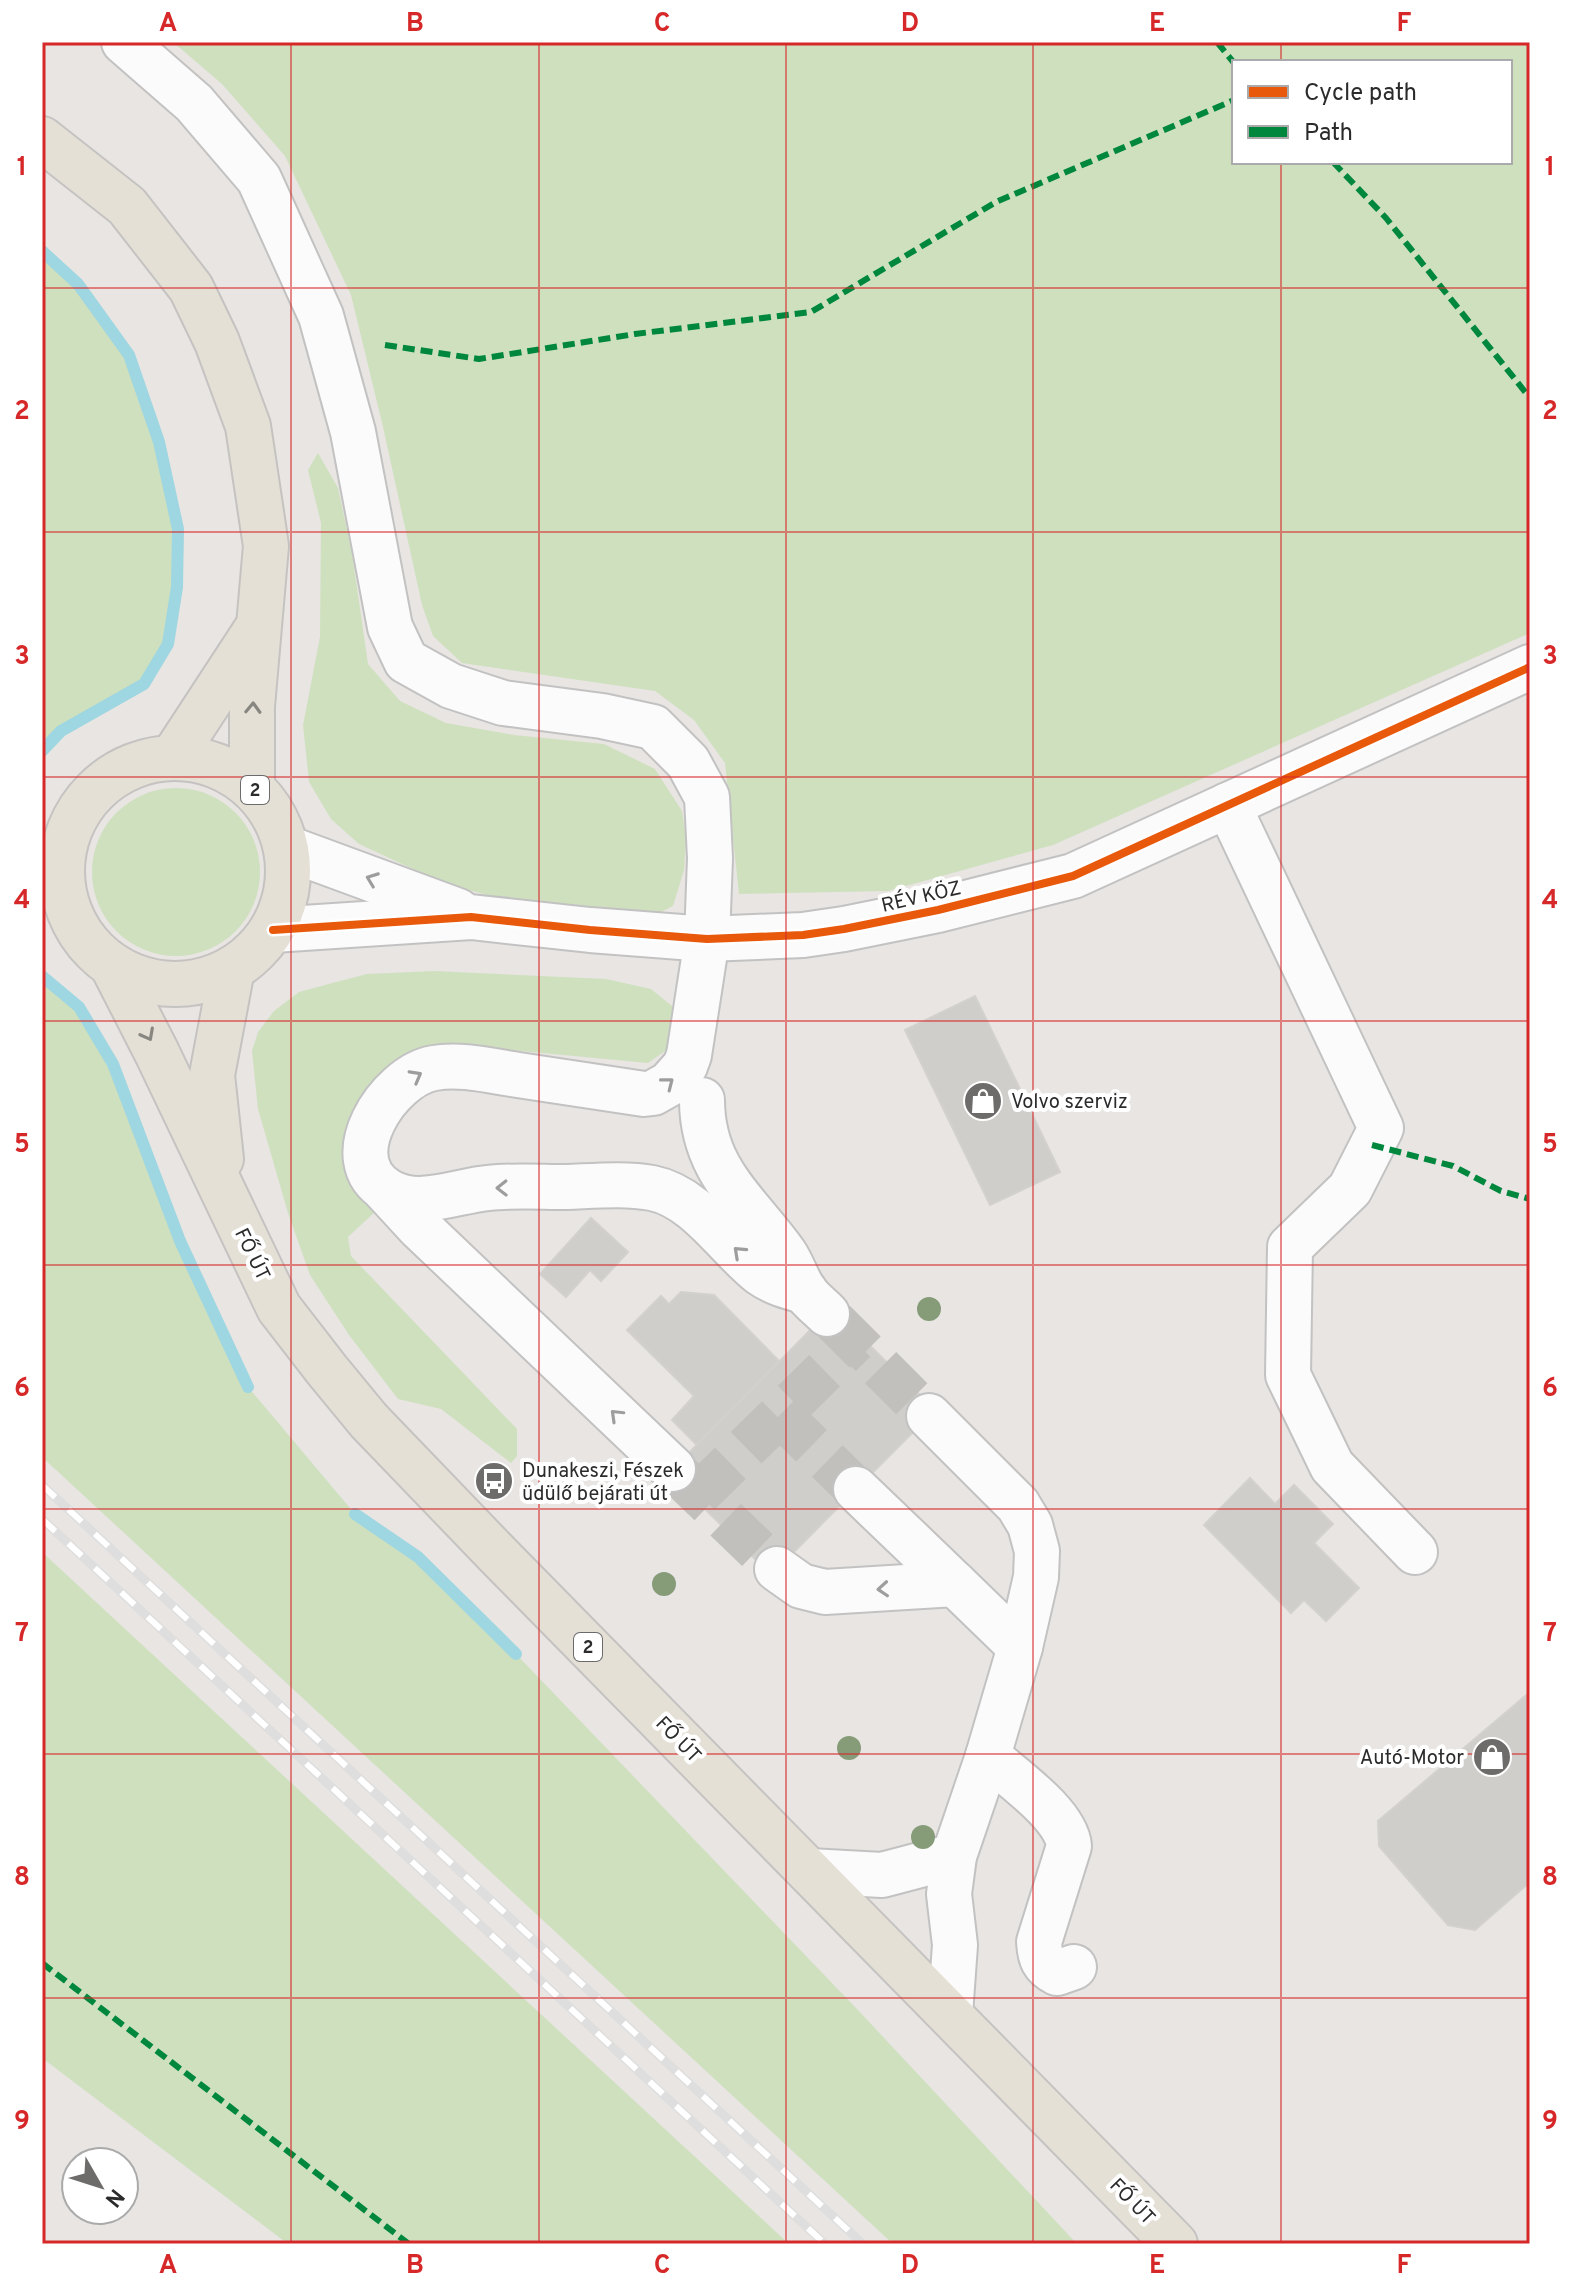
<svg xmlns="http://www.w3.org/2000/svg" width="1572" height="2286" font-family="Overpass,sans-serif">
  <style>
    .green { fill: #cfe0bf; fill-rule: evenodd }
    .lines { fill: none; stroke-linecap: round; stroke-linejoin: round }
    .stream { stroke: #9ed6e1; stroke-width: 12 }
    .building { fill: #d0cecb; stroke: #d3d1ce; stroke-width: 2 }
    .minor-tunnel { stroke: #c2c0bd; stroke-width: 44; stroke-dasharray: 44 22; stroke-linecap: butt }
    .minor-casing { stroke: #c3c2c2; stroke-width: 48 }
    .major-casing { stroke: #c5c3c2; stroke-width: 48 }
    .minor { stroke: #fcfbfb; stroke-width: 44 }
    .major { stroke: #e5e0d6; stroke-width: 44 }
    .rail-casing { stroke: #dededf; stroke-width: 9 }
    .rail { stroke: #fff; stroke-width: 6; stroke-dasharray: 18; stroke-linecap: butt }
    .quiet { stroke: #00873e; stroke-width: 6; stroke-dasharray: 12 6; stroke-linecap: butt }
    .cycleway-casing { stroke: #fff; stroke-width: 13 }
    .cycleway { stroke: #e8590c; stroke-width: 8 }
    .tree { fill: #869c79 }
    .oneway { stroke: #888680 }
    .oneway2 { stroke: #9e9d9d }
    .grid { fill: none; stroke: #d62828; stroke-width: 2; stroke-opacity: 0.55 }
    .labels { text-anchor: middle; stroke-width: 8; stroke-linejoin: round; paint-order: stroke }
    .shield { fill: #fff; stroke: #6b6b6b; stroke-width: 2 }
    .shield-label { font-size: 18px; font-weight: bold; fill: #2b2b2b }
    .street-label { font-size: 20px; fill: #2b2b2b; stroke: #fff }
    .poi-label { font-size: 20px; fill: #2b2b2b; stroke: #fff; text-anchor: start }
    .neatline { fill: none; stroke: #d62828; stroke-width: 3 }
    .grid-label { font-size: 26px; text-anchor: middle; font-weight: bold; fill: #d62828 }
  </style>
  <rect width="100%" height="100%" fill="#e8e5e2"/>
  <g class="green">
    <path d="M173,42H1530V633L1053,845L888,891L739,894L725,763L694,720L655,691L462,663L433,636L422,605L383,427L351,295L285,156L222,84ZM1234,62H1510V162H1234Z"/>
    <path d="M42,251L78,284L129,355L159,442L178,529L177,587L168,644L144,684L61,731L42,751Z"/>
    <path d="M318,453L338,488L352,553L368,664L400,701L446,723L514,735L604,744L655,769L682,811L686,838L684,870L673,906L657,914L524,905L443,883L359,844L331,819L309,782L303,725L320,637L321,523L308,470Z"/>
    <circle cx="176" cy="872" r="84"/>
    <path d="M434,971L606,979L651,989L672,1006V1025L668,1049L648,1063L449,1044L395,1070L376,1211L348,1237L351,1256L517,1429V1456L511,1463L441,1409L398,1399L349,1335L310,1275L288,1213L258,1109L252,1051L258,1032L274,1011L299,992L336,982L367,974Z"/>
    <path d="M42,976L79,1007L113,1064L180,1241L248,1387L355,1514L418,1557L516,1654L856,2008L1077,2244H893L42,1457Z"/>
    <path d="M42,1552L789,2244H288L42,2058Z"/>
  </g>
  <g class="lines">
    <g class="stream">
      <path d="M42,251L78,284L129,355L159,442L178,529L177,587L168,644L144,684L61,731L42,751"/>
      <path d="M42,976L79,1007L113,1064L180,1241L248,1387"/>
      <path d="M355,1514L418,1557L516,1654"/>
    </g>
  </g>
  <g class="building">
    <path d="M975,996L1060,1172L990,1205L905,1030Z"/>
    <path d="M591,1218L628,1252L601,1281L590,1270L566,1297L540,1274Z"/>
    <path d="M681,1292L714,1295L779,1361L697,1445L672,1420L694,1396L627,1330L661,1296L669,1304Z"/>
    <path d="M832,1308L935,1410L771,1575L669,1473Z"/>
    <path d="M1250,1478L1275,1504L1294,1485L1333,1524L1314,1543L1359,1588L1326,1621L1304,1600L1291,1613L1204,1525Z"/>
    <path d="M1530,1692V1882L1475,1930L1448,1925L1379,1846L1378,1821Z"/>
  </g>
  <g class="lines">
    <g class="minor-tunnel">
      <path d="M834,1321L929,1416"/>
      <path d="M780,1415L856,1489"/>
      <path d="M678,1474L777,1569"/>
      <path d="M699,1494L855,1341"/>
    </g>
    <defs>
      <g id="minor">
        <path d="M124,42L194,103L259,179L321,316L353,432L390,627L406,661L451,686L503,703L602,716L653,727L688,762L707,797L710,858L707,939L689,1055L685,1066L669,1084L653,1093L644,1094C602,1088 560,1081 518,1075C491,1071 461,1063 434,1068C388,1076 334,1160 388,1191C418,1209 456,1191 488,1188C514,1185 541,1187 567,1187C594,1186 625,1183 652,1188C697,1197 726,1246 760,1273C774,1283 788,1287 805,1291"/>
        <path d="M1228,805L1381,1128L1350,1189L1290,1247L1288,1375L1332,1466L1415,1552"/>
        <path d="M287,848L458,911"/>
        <path d="M273,930L471,917L590,930L707,939L803,935L844,929L938,910L1073,876L1530,667"/>
        <path d="M702,1100C702,1171 747,1201 785,1254C793,1266 797,1280 805,1292C811,1300 820,1307 827,1314"/>
        <path d="M384,1189L419,1227L673,1469"/>
        <path d="M929,1416L1018,1505L1030,1525L1037,1551L1036,1577L1020,1647L988,1756L954,1856L949,1894L955,1945L950,2014"/>
        <path d="M856,1489L955,1584"/>
        <path d="M777,1569L801,1586L825,1592L955,1584L1020,1647"/>
        <path d="M988,1756C1011,1777 1066,1814 1069,1846L1039,1942C1040,1958 1043,1966 1057,1973L1074,1967"/>
        <path d="M809,1871L882,1875L954,1856"/>
      </g>
      <g id="major">
        <path d="M42,139L127,206L191,288L217,342L248,426L266,546L252,706V786"/>
        <path d="M173,757L256,630"/>
        <circle cx="175" cy="871" r="113"/>
        <path d="M112,965L157,1053L279,1308L327,1370L369,1421L497,1554L1175,2244"/>
        <path d="M221,1159L212,1075L232,969"/>
      </g>
    </defs>
    <use href="#minor" class="minor-casing"/>
    <use href="#major" class="major-casing"/>
    <use href="#minor" class="minor"/>
    <use href="#major" class="major"/>
    <defs>
      <g id="rail">
        <path d="M42,1485L863,2244"/>
        <path d="M42,1519L825,2244"/>
      </g>
    </defs>
    <use href="#rail" class="rail-casing"/>
    <use href="#rail" class="rail"/>
    <g class="quiet">
      <path d="M1217,42L1234,63"/>
      <path d="M1333,162L1386,218L1530,398"/>
      <path d="M385,345L479,359L635,334L811,312L996,202L1234,100"/>
      <path d="M1372,1145L1453,1166L1501,1191L1530,1199"/>
      <path d="M42,1963L409,2244"/>
    </g>
    <defs>
      <path id="cycleway" d="M273,930L471,917L590,930L707,939L803,935L844,929L938,910L1073,876L1530,667"/>
    </defs>
    <use href="#cycleway" class="cycleway-casing"/>
    <use href="#cycleway" class="cycleway"/>
  </g>
  <g class="tree">
    <circle cx="929" cy="1309" r="12"/>
    <circle cx="664" cy="1584" r="12"/>
    <circle cx="849" cy="1748" r="12"/>
    <circle cx="923" cy="1837" r="12"/>
  </g>
  <defs><path id="oneway-chevron" d="M-2-3.5L2.5 0L-2 3.5" fill="none" stroke-width="1.6" stroke-linecap="round" stroke-linejoin="round" transform="scale(2)"/></defs>
  <g class="oneway">
    <use href="#oneway-chevron" transform="translate(253 708) rotate(-88)"/>
    <use href="#oneway-chevron" transform="translate(148 1035) rotate(62)"/>
  </g>
  <g class="oneway2">
    <use href="#oneway-chevron" transform="translate(372 879) rotate(-159)"/>
    <use href="#oneway-chevron" transform="translate(416 1076) rotate(-29)"/>
    <use href="#oneway-chevron" transform="translate(668 1083) rotate(-38)"/>
    <use href="#oneway-chevron" transform="translate(502 1188) rotate(179)"/>
    <use href="#oneway-chevron" transform="translate(739 1252) rotate(-137)"/>
    <use href="#oneway-chevron" transform="translate(616 1415) rotate(-136)"/>
    <use href="#oneway-chevron" transform="translate(883 1589) rotate(176)"/>
  </g>
  <path class="grid" d="M291,42V2244M539,42V2244M786,42V2244M1033,42V2244M1281,42V62M1281,162V2244M42,288H1530M42,532H1530M42,777H1530M42,1021H1530M42,1265H1530M42,1509H1530M42,1754H1530M42,1998H1530"/>
  <defs>
    <symbol id="shop-disc" viewBox="-11 -11 22 22"><circle r="9.5" fill="#6d6c6b" stroke="#fff"/><path d="M-5-2.5h2.3a2.7 3.5 0 0 1 5.4 0H5L5.5 6h-11ZM-1.5-2.5h3a1.5 2.3 0 0 0-3 0Z" fill="#fff"/></symbol>
    <symbol id="bus-disc" viewBox="-11 -11 22 22"><circle r="9.5" fill="#6d6c6b" stroke="#fff"/><path d="M-5-6H5V4H4V6H2V4H-2V6H-4V4H-5ZM-3.5-4V0h7V-4ZM-3.5 1.2v1.5H-2V1.2ZM2 1.2v1.5H3.5V1.2Z" fill="#fff"/></symbol>
  </defs>
  <g fill-rule="evenodd">
    <use href="#shop-disc" x="961" y="1079" width="44" height="44"/>
    <use href="#bus-disc" x="472" y="1459" width="44" height="44"/>
    <use href="#shop-disc" x="1470" y="1735" width="44" height="44"/>
  </g>
  <g class="labels">
    <g class="shield">
      <rect x="241" y="776" width="28" height="28" rx="6"/>
      <rect x="574" y="1633" width="28" height="28" rx="6"/>
    </g>
    <g class="shield-label">
      <text x="255" y="796">2</text>
      <text x="588" y="1653">2</text>
    </g>
    <g class="street-label">
      <text transform="translate(921 896) rotate(-13)" y="7">RÉV KÖZ</text>
      <text transform="translate(253 1254) rotate(64)" y="7">FŐ ÚT</text>
      <text transform="translate(679 1739) rotate(46)" y="7">FŐ ÚT</text>
      <text transform="translate(1133 2201) rotate(46)" y="7">FŐ ÚT</text>
    </g>
    <g class="poi-label">
      <text x="1011" y="1108">Volvo szerviz</text>
      <text x="522" y="1477">Dunakeszi, Fészek<tspan x="522" dy="23">üdülő bejárati út</tspan></text>
      <text x="1464" y="1764" text-anchor="end">Autó-Motor</text>
    </g>
  </g>
  <rect width="1572" height="2286" fill="none" stroke="#ffffff" stroke-width="88"/>
  <rect x="1232" y="60" width="280" height="104" fill="#ffffff" stroke="#aaaaaa" stroke-width="2"/>
  <rect x="1248" y="86" width="40" height="12" fill="#e8590c" stroke="#aaaaaa" stroke-width="2"/>
  <text x="1304" y="100" font-size="24" fill="#2b2b2b">Cycle path</text>
  <rect x="1248" y="126" width="40" height="12" fill="#00873e" stroke="#aaaaaa" stroke-width="2"/>
  <text x="1304" y="140" font-size="24" fill="#2b2b2b">Path</text>
  <g transform="translate(100 2186) rotate(129)"><circle r="38" fill="#ffffff" stroke="#aaaaaa" stroke-width="2"/>
  <path d="M0-6L14 30L0 20L-14 30Z" fill="#6d6c6b"/>
  <text y="-12" font-size="22" font-weight="bold" text-anchor="middle" fill="#2b2b2b">N</text>
  </g>
  <rect x="44" y="44" width="1484" height="2198" class="neatline"/>
  <g class="grid-label">
    <text x="168" y="31">A</text>
    <text x="415" y="31">B</text>
    <text x="662" y="31">C</text>
    <text x="910" y="31">D</text>
    <text x="1157" y="31">E</text>
    <text x="1404" y="31">F</text>
    <text x="22" y="175">1</text>
    <text x="1550" y="175">1</text>
    <text x="22" y="419">2</text>
    <text x="1550" y="419">2</text>
    <text x="22" y="664">3</text>
    <text x="1550" y="664">3</text>
    <text x="22" y="908">4</text>
    <text x="1550" y="908">4</text>
    <text x="22" y="1152">5</text>
    <text x="1550" y="1152">5</text>
    <text x="22" y="1396">6</text>
    <text x="1550" y="1396">6</text>
    <text x="22" y="1641">7</text>
    <text x="1550" y="1641">7</text>
    <text x="22" y="1885">8</text>
    <text x="1550" y="1885">8</text>
    <text x="22" y="2129">9</text>
    <text x="1550" y="2129">9</text>
    <text x="168" y="2273">A</text>
    <text x="415" y="2273">B</text>
    <text x="662" y="2273">C</text>
    <text x="910" y="2273">D</text>
    <text x="1157" y="2273">E</text>
    <text x="1404" y="2273">F</text>
  </g>
</svg>
